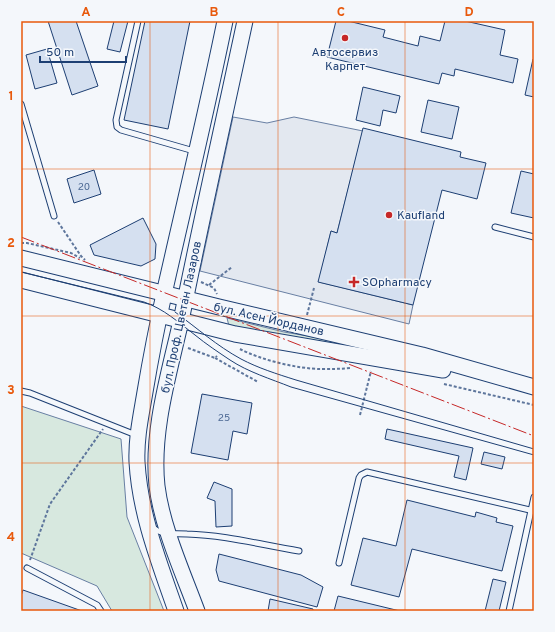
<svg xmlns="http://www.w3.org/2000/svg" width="555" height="632" font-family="Overpass,sans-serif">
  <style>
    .green { fill: #d7e8df; stroke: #687fa3 }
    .parking { fill: #e3e8f0; stroke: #687fa3 }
    .building { fill: #d5e0f0; stroke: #1d3f73 }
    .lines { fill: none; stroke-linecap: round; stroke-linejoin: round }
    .lane-casing { stroke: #1d3f73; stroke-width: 7 }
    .secondary-casing { stroke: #1d3f73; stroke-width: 17 }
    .path { stroke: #5e769c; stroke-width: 2; stroke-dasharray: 3 2; stroke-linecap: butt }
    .lane { stroke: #f4f7fb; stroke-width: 5 }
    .secondary { stroke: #f4f7fb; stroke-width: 15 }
    .tram { stroke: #1d3f73; stroke-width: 1 }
    .power { stroke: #c62828; stroke-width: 1; stroke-dasharray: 14 3 2 3; stroke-linecap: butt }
    .grid { fill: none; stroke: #e8590c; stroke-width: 1; stroke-opacity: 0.55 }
    .poi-dot { fill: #c62828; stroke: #f4f7fb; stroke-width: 1.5 }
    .labels { text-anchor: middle; stroke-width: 3; stroke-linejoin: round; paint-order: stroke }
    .number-label { font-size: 10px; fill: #4b6792 }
    .poi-label { font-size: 12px; fill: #1d3f73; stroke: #f4f7fb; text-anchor: start }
    .street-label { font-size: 12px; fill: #1d3f73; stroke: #f4f7fb }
    .neatline { fill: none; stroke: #e8590c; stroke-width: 1.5 }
    .grid-label { font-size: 13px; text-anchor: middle; font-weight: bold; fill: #e8590c }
  </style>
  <rect width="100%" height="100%" fill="#f4f7fb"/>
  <g class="green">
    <path d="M227,318L284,332L343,342L402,356L229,326Z"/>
    <path d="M21,406L121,439L127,517L164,611H112L97,586L21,553Z"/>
  </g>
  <path class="parking" d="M233,117L267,123L294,117L363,131L337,233L331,231L319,282L413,305L409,324L200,271Z"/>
  <g class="building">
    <path d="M48,21H76L98,86L72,95Z"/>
    <path d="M114,21H128L120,52L107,49Z"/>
    <path d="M145,21H190L168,129L124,120Z"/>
    <path d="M336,21H348L385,30L383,37L418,46L420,36L440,41L445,21H465L505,30L500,55L518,59L513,83L455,69L454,76L442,73L439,84L327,57Z"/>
    <path d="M47,49L57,83L35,89L26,55Z"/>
    <path d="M533,59H534V97L525,95Z"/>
    <path d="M363,87L400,96L396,113L383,110L380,126L356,120Z"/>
    <path d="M428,100L459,107L452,139L421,132Z"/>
    <path d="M363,128L461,152L460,157L486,163L477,199L442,190L413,305L318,282L331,231L337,233Z"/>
    <path d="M94,170L101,194L74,203L67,179Z"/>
    <path d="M521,171L534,174V218L511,213Z"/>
    <path d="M143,218L156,244L155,259L141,266L94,255L90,245Z"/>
    <path d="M202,394L252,403L247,434L233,431L228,460L191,453Z"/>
    <path d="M387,429L473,448L466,480L454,477L459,456L385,439Z"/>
    <path d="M484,452L505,457L502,469L481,464Z"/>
    <path d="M214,482L232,489V526L216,527L215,501L207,498Z"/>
    <path d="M407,500L475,517L476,512L497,518L496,522L513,526L502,571L412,549L399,597L351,585L363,538L396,546Z"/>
    <path d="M219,554L301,575L323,587L317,607L219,581L216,570Z"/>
    <path d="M493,579L506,582L499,611H485Z"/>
    <path d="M23,590L82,611H21V596Z"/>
    <path d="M338,596L400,611H334Z"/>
    <path d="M270,599L313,609V611H268Z"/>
  </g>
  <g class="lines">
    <defs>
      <g id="lane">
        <path d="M138,21L116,120L117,127L121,130L194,151"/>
        <path d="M21,104L54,216"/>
        <path d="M495,227L534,237"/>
        <path d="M21,391L30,393L136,435"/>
        <path d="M152,527C162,536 174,533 187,534C225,535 262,545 299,551"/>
        <path d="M339,563L359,478L361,475L367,472L534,511"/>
        <path d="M27,568L97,605L101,611"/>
        <path d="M509,611L534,497"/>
      </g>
      <g id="secondary">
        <path d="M21,258L219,307L422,355L534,387"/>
        <path d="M21,280L235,334L443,370"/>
        <path d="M176,611C159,562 140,514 137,462C136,438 141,416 145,392C151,356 158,321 166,285C186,197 207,109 225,21"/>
        <path d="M197,611C183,573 162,527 157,486C151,430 170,371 182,316C202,217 224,119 245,21"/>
      </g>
    </defs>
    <use href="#lane" class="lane-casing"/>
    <use href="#secondary" class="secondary-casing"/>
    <g class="path">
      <path d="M58,222L81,256L85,260"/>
      <path d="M21,243H27L71,253L80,258"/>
      <path d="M201,282L214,288L217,294"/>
      <path d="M209,285L232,267"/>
      <path d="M307,315L314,288"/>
      <path d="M188,348L215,358L217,356"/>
      <path d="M240,349C261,360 298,369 322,369C332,369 341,369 351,368"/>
      <path d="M215,358L258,382"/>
      <path d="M444,384L534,405"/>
      <path d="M360,415L371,371"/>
      <path d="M30,560L50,504L103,429"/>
    </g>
    <use href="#lane" class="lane"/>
    <use href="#secondary" class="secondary"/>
    <g class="tram">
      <path d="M21,272L144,302C164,309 178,322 195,335C206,344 218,352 230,360C248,372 271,379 291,387L534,455"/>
      <path d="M175,312C197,328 217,346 241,359C258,368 277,374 296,380L534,449"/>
    </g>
    <path class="power" d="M21,237L534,436"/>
  </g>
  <path class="grid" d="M150,21V611M278,21V611M405,21V611M21,169H534M21,316H534M21,463H534"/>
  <g class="poi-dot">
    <circle cx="345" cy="38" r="4"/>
    <circle cx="389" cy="215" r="4"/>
    <path d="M352 276h4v4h4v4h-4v4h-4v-4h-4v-4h4z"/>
  </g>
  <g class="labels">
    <g class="number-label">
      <text x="84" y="190">20</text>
      <text x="224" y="421">25</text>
    </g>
    <g class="poi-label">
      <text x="345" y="56" text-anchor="middle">Автосервиз<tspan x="345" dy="14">Карпет</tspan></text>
      <text x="397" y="219">Kaufland</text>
      <text x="362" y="286">SOpharmacy</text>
    </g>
    <g class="street-label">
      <text transform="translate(181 317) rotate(-78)" y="4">бул. Проф. Цветан Лазаров</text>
      <text transform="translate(269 319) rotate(13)" y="4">бул. Асен Йорданов</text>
    </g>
  </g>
  <rect width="555" height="632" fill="none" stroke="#f4f7fb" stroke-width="44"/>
  <path d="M40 56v6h86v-6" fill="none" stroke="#1d3f73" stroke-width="2"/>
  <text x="46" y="56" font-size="12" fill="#1d3f73" stroke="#f4f7fb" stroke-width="3" paint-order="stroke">50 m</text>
  <rect x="22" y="22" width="511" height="588" class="neatline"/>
  <g class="grid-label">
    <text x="86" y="16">A</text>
    <text x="214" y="16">B</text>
    <text x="341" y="16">C</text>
    <text x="469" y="16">D</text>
    <text x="11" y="100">1</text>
    <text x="11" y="247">2</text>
    <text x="11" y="394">3</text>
    <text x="11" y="541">4</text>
  </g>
</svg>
